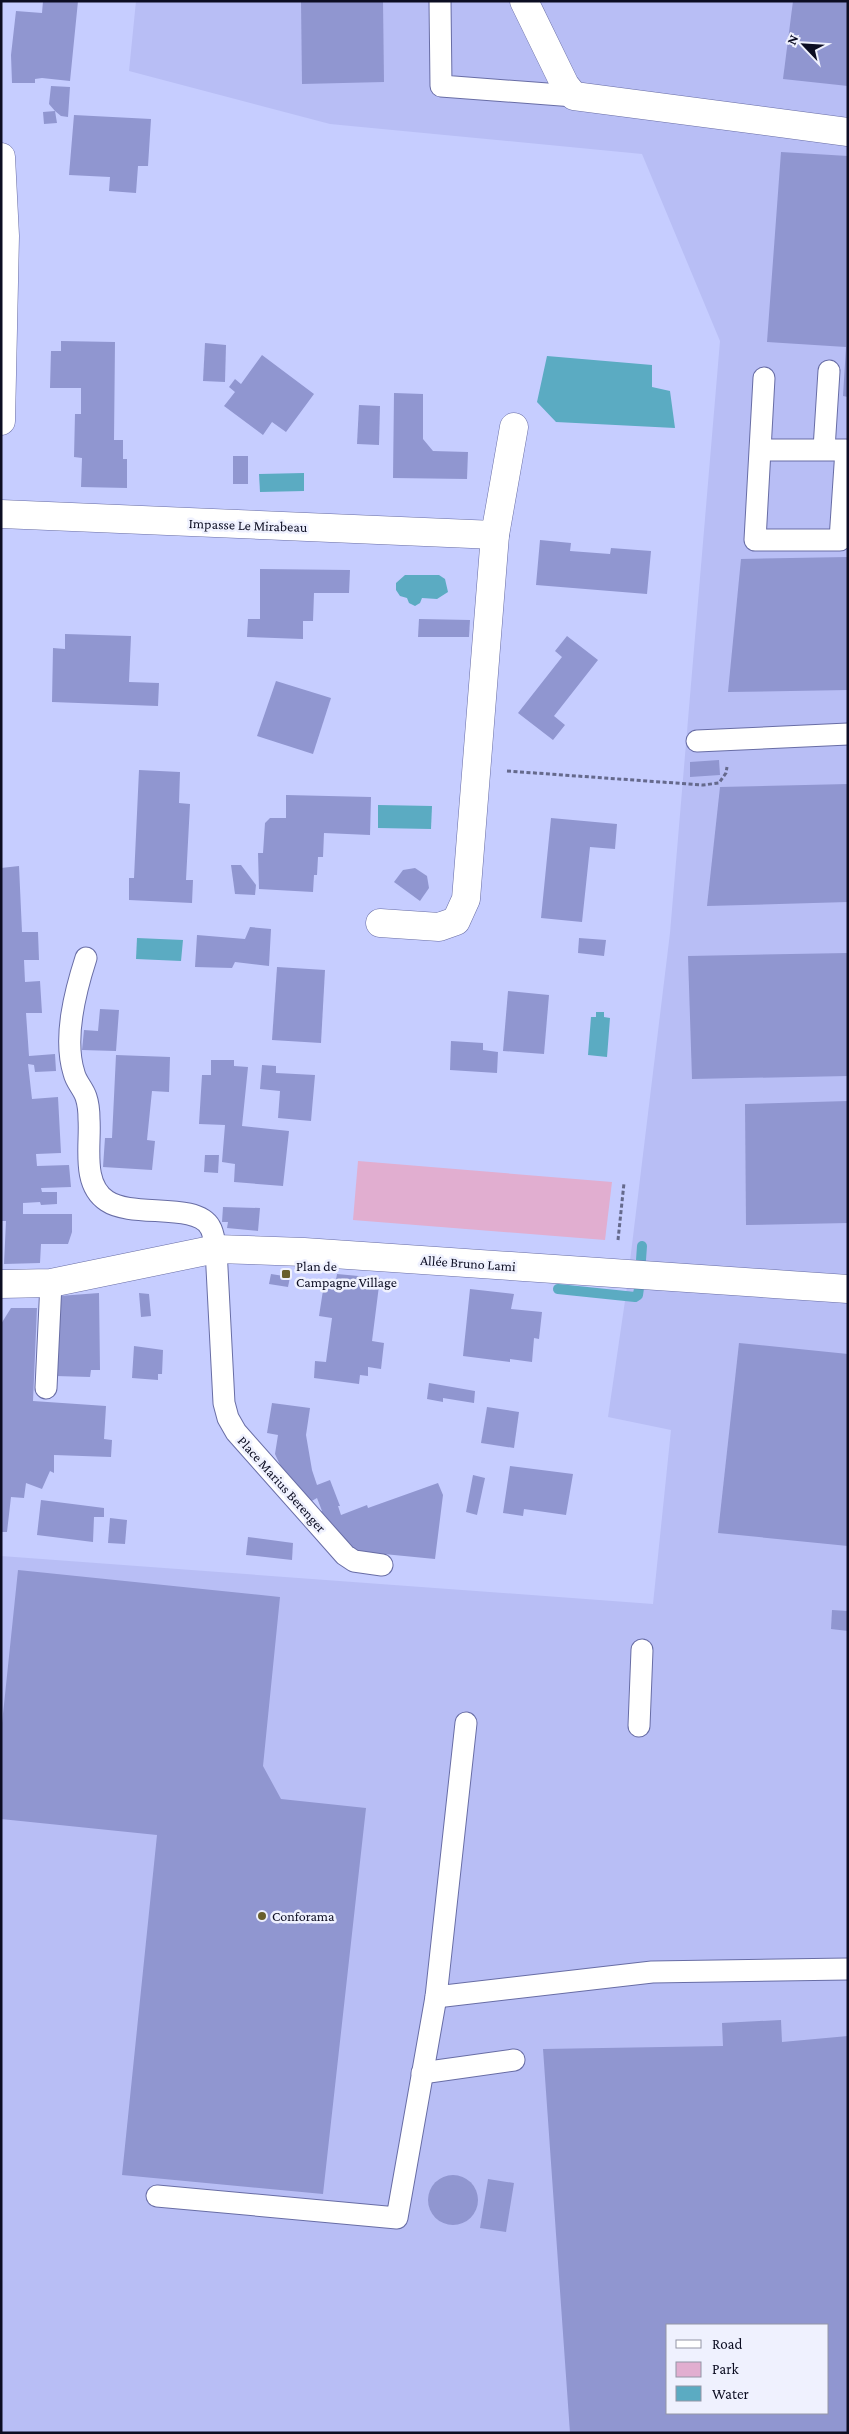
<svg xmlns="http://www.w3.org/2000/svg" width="849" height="2434" font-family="'Crimson Pro',serif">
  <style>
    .built { fill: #b8bef5; fill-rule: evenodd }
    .green { fill: #e1aed0 }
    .water { fill: #5babc2 }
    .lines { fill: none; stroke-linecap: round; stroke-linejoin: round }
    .stream { stroke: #5babc2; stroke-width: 10 }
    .building { fill: #9096d0; fill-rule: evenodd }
    .lane-casing { stroke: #686da5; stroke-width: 23 }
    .street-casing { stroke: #686da5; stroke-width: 29 }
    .path { stroke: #65698c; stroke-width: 3; stroke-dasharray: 4 2.5; stroke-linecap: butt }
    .lane { stroke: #fff; stroke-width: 21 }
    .street { stroke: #fff; stroke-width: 28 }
    .poi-dot { fill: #695f2c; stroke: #eff1fe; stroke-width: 2 }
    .labels { text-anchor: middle; stroke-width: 5; stroke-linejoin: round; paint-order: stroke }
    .street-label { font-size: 14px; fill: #0c0d22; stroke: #eff1fe }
    .poi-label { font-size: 14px; fill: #0c0d22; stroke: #eff1fe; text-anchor: start }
  </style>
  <rect width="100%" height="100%" fill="#c6cdff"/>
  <path class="built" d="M136,1H848V2433H1V1556L653,1604L671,1430L608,1417L626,1294L670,933L720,341L642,154L330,124L129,71ZM668,2325H828V2413H668Z"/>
  <path class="green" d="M358,1161L612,1182L605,1240L353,1220Z"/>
  <g class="water">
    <path d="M547,356L652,365V387L670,391L675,428L556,422L537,402Z"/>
    <path d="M304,473V491L260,492L259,474Z"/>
    <path d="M405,575H439L445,579L448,592L437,599L422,598L420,603L415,606L409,603L407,598L400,596L396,590V583Z"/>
    <path d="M378,805L432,806L431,829L378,828Z"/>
    <path d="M137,938L183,940L181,961L136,959Z"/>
    <path d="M596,1012H604V1017L610,1018L607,1057L588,1055L591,1017H596Z"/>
  </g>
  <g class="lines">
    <g class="stream">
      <path d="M641,1260L642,1246"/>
      <path d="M558,1289L635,1297L638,1295L639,1288"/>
    </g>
  </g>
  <g class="building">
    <path d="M43,1H78L70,81L42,78L35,79V83H12L11,55L16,11L42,13Z"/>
    <path d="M301,1H383L384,82L302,84Z"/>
    <path d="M793,1H848V86L783,79Z"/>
    <path d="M51,86L70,87L68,117L61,116L55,111L57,123L44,124L43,112L55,111L49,104Z"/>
    <path d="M74,115L151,119L148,166H138L136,193L109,191L110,177L69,175Z"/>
    <path d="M781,152L848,156V397L843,396L846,347L767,342Z"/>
    <path d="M61,341L115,342L114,440H123V459H127V488L81,487L82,458L74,457L75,414H81V388H50L51,351H61Z"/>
    <path d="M205,343L226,345L225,382L203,381Z"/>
    <path d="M262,355L314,394L286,432L272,422L263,435L224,406L235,392L229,387L235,379L241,384Z"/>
    <path d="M394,393L423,394V439L433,451L468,452L467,479L393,478Z"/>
    <path d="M359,405L380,406L379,445L357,444Z"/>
    <rect x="233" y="456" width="15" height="28"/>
    <path d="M540,540L571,543L570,551L610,554L611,548L651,551L647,594L536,585Z"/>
    <path d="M848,557V690L728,692L741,559Z"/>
    <path d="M260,569L350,570L349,593H314L313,621H303V639L247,637L248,619H260Z"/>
    <path d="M419,619L470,620L469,637H418Z"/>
    <path d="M65,634L131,636L129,682L159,683L158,706L52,702L53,648L65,649Z"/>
    <path d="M567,636L598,660L554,716L565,725L553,740L518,713L562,657L555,651Z"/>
    <path d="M276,681L331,698L313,754L257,736Z"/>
    <path d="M719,760L720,775L690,777V762Z"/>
    <path d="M139,770L180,772L179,803L190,804L186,880H193L192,903L129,900V878H134Z"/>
    <path d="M848,784V902L707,906L720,787Z"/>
    <path d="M286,795L371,797L370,835L324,833L323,857H318L317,875H314L313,892L259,889L258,853H263L265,823L270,818H286Z"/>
    <path d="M551,818L617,824L615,849L590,847L582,922L541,918Z"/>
    <path d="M231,865H241L256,885L255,895L235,894Z"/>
    <path d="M19,866L22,932H38L39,960H24L25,982L40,981L42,1013H26L29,1056L55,1054L56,1071L35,1072L34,1065L28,1064L32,1099L58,1097L61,1153L36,1154L37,1166L69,1165L71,1187L41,1188L42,1192H57V1204L41,1205L40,1202L23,1203V1214H72V1232L68,1244H41L40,1263L4,1264L6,1221H1V868Z"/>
    <path d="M415,868L427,876L429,888L420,901L394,882L403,870Z"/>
    <path d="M250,927L271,929L269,966L235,962L232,968L195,967L197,935L245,939Z"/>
    <path d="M579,938L606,940L604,956L578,953Z"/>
    <path d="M848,953V1076L692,1079L688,956Z"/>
    <path d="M277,967L325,970L321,1043L272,1040Z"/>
    <path d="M508,991L549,995L544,1054L503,1051Z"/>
    <path d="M100,1009L119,1010L116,1051L82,1050L84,1030L98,1031Z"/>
    <path d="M451,1041L483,1043V1050L498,1052L497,1073L450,1070Z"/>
    <path d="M116,1055L170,1057L169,1092L152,1091L147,1140L155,1141L152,1170L103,1167L105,1138H112Z"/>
    <path d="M211,1060H234V1066L248,1067L242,1126L289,1131L283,1186L234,1182L235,1164L222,1162L225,1125L199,1124L202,1075H211Z"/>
    <path d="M262,1065L276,1066V1073L315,1075L311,1121L278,1118L280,1091L260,1089Z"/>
    <path d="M848,1101V1223L746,1225L745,1104Z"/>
    <path d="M205,1155H219L218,1173L204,1172Z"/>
    <path d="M223,1207L260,1208L258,1231L227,1228L228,1222H222Z"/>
    <path d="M271,1274L290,1277L288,1287L269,1284Z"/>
    <path d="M337,1274L380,1278L372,1341L384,1343L381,1369L368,1367V1376L360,1375L359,1384L314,1378L315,1361L326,1362L332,1318L319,1316L324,1284L335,1285Z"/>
    <path d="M470,1289L514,1294L511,1309L542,1312L539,1339L534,1338L532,1362L510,1359V1362L463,1356Z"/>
    <path d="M99,1293L100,1370H91L90,1377L55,1376L59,1296Z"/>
    <path d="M139,1293L149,1294L151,1316L141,1317Z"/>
    <path d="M11,1308H37L33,1401L106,1406L104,1439L112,1440L111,1457L54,1455V1473L50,1471L42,1489L26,1483L24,1498L11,1497L7,1532H1V1324Z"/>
    <path d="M739,1343L848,1354V1546L718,1533Z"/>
    <path d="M134,1346L163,1350L162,1374H158V1380L132,1378Z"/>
    <path d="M429,1383L475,1391L474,1403L443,1398V1402L427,1399Z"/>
    <path d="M272,1403L310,1408L306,1435L312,1470L317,1485L330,1480L340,1506H338L341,1515L367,1505L368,1508L438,1483L443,1495L435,1559L353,1551L319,1512L322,1511L317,1498L310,1502L288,1482L275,1454L278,1435L267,1433Z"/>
    <path d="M487,1407L519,1412L514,1448L481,1443Z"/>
    <path d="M510,1466L573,1474L566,1515L524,1509L523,1516L503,1513Z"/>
    <path d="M473,1475L485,1478L477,1515L466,1512Z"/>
    <path d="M41,1500L104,1508V1517H94L93,1542L37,1535Z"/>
    <path d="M110,1518L127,1520L125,1544L108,1543Z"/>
    <path d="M248,1537L293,1543L292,1560L246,1555Z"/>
    <path d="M18,1570L280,1597L263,1766L281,1799L366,1808L323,2194L122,2175L157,1835L1,1819V1733Z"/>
    <path d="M832,1610L848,1611V1631L831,1629Z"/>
    <path d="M781,2020L782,2042L848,2036V2433H570L543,2049L723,2046L722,2023ZM668,2325H828V2413H668Z"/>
    <circle cx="453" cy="2200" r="25"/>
    <path d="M488,2179L514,2183L506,2232L480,2228Z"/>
  </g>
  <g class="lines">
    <defs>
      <g id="lane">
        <path d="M440,1L441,86L574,96"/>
        <path d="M824,449L829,371"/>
        <path d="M760,450H846L840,540H755L764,378"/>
        <path d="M697,741L848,734"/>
        <path d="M86,958C75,992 63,1038 74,1073C76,1082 83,1088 86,1097C88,1103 89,1112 89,1119C91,1144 81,1184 107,1201C132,1218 196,1202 210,1227C214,1233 214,1243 216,1249L224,1403L228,1418L236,1432L345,1555L354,1561L382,1565"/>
        <path d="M46,1388L51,1283"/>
        <path d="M639,1726L642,1650"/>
        <path d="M436,1997L652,1972L848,1969"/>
        <path d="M422,2073L514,2060"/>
        <path d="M157,2196L397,2218L436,1997L466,1723"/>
      </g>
      <g id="street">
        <path d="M524,1L565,85L574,96L848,132"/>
        <path d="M1,157L5,236L1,421"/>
        <path d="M1,514L495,535"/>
        <path d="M380,923L439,927L456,921L466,899L495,535L514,427"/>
        <path d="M1,1284L51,1283L216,1249L304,1252L848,1289"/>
      </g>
    </defs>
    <use href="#lane" class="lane-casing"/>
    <use href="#street" class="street-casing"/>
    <g class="path">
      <path d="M507,771L703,785L719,783L726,773L727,767"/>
      <path d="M618,1240L624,1183"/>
    </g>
    <use href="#lane" class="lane"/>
    <use href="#street" class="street"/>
  </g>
  <g class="poi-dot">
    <rect x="281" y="1269" width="10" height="10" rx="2.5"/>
    <circle cx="262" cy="1916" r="5"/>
  </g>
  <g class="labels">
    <g class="street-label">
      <text transform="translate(248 525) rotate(2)" y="5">Impasse Le Mirabeau</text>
      <text transform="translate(468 1263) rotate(4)" y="5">Allée Bruno Lami</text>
      <text transform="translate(282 1484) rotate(48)" y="5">Place Marius Berenger</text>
    </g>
    <g class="poi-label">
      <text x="296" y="1271">Plan de<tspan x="296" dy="16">Campagne Village</tspan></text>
      <text x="272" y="1921">Conforama</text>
    </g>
  </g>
  <rect width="849" height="2434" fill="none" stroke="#0c0d22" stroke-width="5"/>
  <rect x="666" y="2324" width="162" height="90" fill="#eff1fe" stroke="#9496a6"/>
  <rect x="676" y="2340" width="25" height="8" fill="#ffffff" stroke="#9496a6"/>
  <text x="712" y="2349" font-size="15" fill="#0c0d22">Road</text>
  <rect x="676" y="2362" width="25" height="15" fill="#e1aed0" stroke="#9496a6"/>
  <text x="712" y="2374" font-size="15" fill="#0c0d22">Park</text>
  <rect x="676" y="2386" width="25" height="15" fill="#5babc2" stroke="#9496a6"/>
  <text x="712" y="2399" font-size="15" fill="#0c0d22">Water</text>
  <g transform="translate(804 45) rotate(295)" stroke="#eff1fe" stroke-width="4" paint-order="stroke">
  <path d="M0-4L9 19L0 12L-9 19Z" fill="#0c0d22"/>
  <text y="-8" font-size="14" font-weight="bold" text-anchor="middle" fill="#0c0d22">N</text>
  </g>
</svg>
